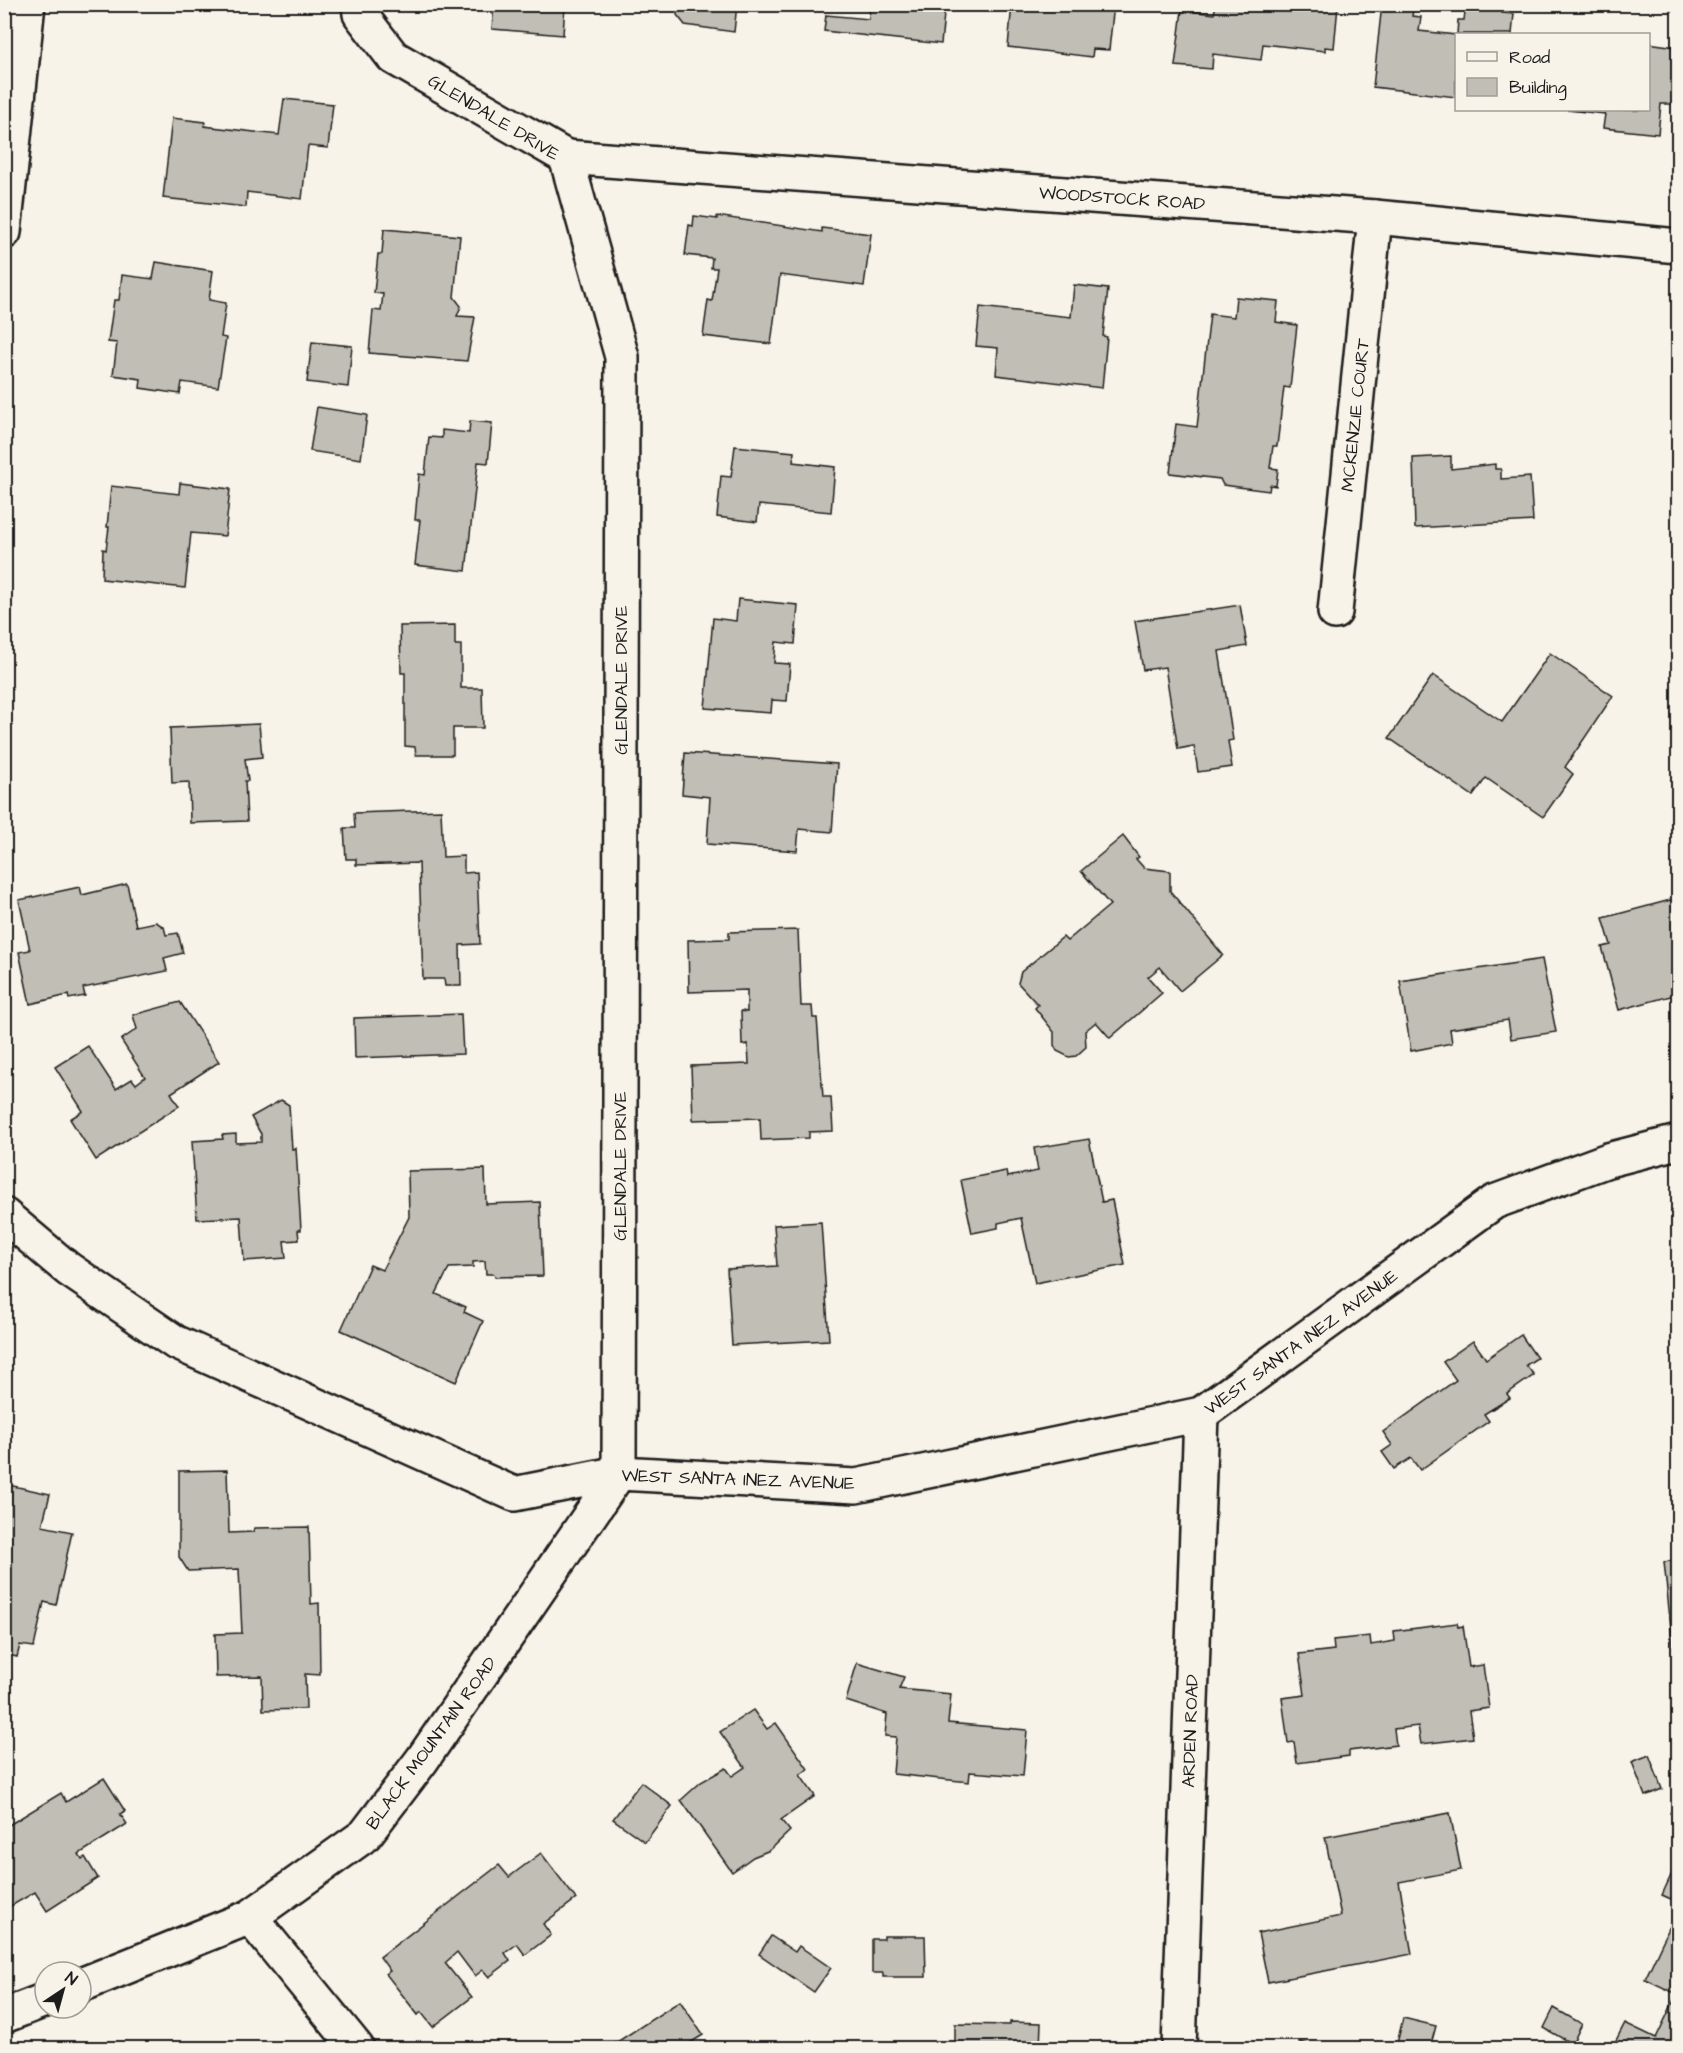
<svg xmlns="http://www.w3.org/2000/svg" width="1683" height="2053" font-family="'Architects Daughter',sans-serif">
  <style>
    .building { fill: #c0beb5; stroke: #1c1c1c; stroke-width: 1.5 }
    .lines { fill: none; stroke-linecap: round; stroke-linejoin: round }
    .minor-casing { stroke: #1c1c1c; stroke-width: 38 }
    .tertiary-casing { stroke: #1c1c1c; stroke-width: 38 }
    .minor { stroke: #f7f3e8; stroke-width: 33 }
    .tertiary { stroke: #f7f3e8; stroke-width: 33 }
    .labels { text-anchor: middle; stroke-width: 4.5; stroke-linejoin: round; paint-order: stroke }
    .street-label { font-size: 18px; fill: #1c1c1c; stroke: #f7f3e8 }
  </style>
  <rect width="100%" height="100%" fill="#f7f3e8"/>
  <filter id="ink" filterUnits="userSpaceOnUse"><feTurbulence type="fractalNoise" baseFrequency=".0167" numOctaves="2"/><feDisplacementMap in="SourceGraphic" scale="12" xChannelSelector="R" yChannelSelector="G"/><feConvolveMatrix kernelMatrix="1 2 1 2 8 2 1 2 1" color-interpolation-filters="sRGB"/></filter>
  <g filter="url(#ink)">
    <g class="building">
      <path d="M494,4H565L563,35L492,29Z"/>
      <path d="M677,4H737L734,32L685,25L677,15Z"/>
      <path d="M870,4H945L941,44L824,31L826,15L869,19Z"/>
      <path d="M1012,4H1114L1109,50L1093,49L1092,57L1008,47Z"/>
      <path d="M1216,4L1338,6L1334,48L1325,47V51L1263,44L1261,60L1213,54L1212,69L1175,66L1182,10L1214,14Z"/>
      <path d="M1382,4H1414L1412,16L1421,17L1419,31L1456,35V97L1373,87Z"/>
      <path d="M1466,4H1503L1502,13L1514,14L1512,34H1457L1458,20H1464Z"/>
      <path d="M1648,43L1676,47L1674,62L1678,63L1674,104H1661L1658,134L1603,128L1605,114L1567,110H1648Z"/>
      <path d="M284,99L333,104L328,148L308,146L302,199L247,192L246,207L163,198L172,118L205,122L204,126L279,135Z"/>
      <path d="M694,216L717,219V216L822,232V228L871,234L864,286L780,275L771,344L703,336L708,300L712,301L717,268H711L712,258L685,255L689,225L693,226Z"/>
      <path d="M384,229L460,236L454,297L461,306L457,316L475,317L467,361L369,353L373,310L381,311L383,294L374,293L378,254H382Z"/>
      <path d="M156,262L213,271L209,300L226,303L221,337L226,338L218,387L182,382L180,394L140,388L141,379L113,375L117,343L108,342L114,300H119L122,275L153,279Z"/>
      <path d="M1074,285L1108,289L1103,336L1107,337L1102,388L996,375L998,348L976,346L980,307L1071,317Z"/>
      <path d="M1236,297L1278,301L1276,322L1297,325L1290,388L1284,387L1277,446H1273L1270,468L1278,469L1276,486L1270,485L1269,491L1223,485L1220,479L1170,473L1176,424L1197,427L1210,314L1234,317Z"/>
      <path d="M312,342L352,346L348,387L307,382Z"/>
      <path d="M317,407L367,415L361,459L310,451Z"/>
      <path d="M470,421L492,423L488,463L478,462L466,571L415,565L420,520H415L419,474L425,475L429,437L442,438V430L469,433Z"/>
      <path d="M735,446L794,452L793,462L835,467L831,512L759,505L757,522L717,517L721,476L731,477Z"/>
      <path d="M1451,456V469L1495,464V469H1501V479L1530,477L1533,521L1415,528L1413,458Z"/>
      <path d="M180,483L230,489L225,536L191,533L185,588L102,579L103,549L106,550L109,527H107L111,486L179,494Z"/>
      <path d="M738,599L798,605L795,644L776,642L774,663L790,664L787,701L772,700L771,713L705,708L713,618L736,621Z"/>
      <path d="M1240,605L1247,646L1219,651L1233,740L1228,741L1232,767L1198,772L1194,746L1178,749L1165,667L1143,670L1135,621Z"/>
      <path d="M455,625V645H461V688H482L483,728H453V755H416L415,747L405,746V673H401L400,626Z"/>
      <path d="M1550,653L1613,696L1565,767L1573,774L1543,817L1486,778L1473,796L1389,738L1433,675L1502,722Z"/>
      <path d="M259,724L262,757L245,759L248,781H245L247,821L190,823L189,782L172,783L170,728Z"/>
      <path d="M685,753L837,764L832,832L799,829L797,851L707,844L710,797L682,794Z"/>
      <path d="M441,810L443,857L464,856V873L477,872L480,944L460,945L461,986H445L444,979H423L419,863L356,865V859H346L344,828H355L354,813Z"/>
      <path d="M1123,836L1139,857L1136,859L1144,868L1170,871V891L1223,955L1180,991L1160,967L1148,977L1162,993L1110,1038L1096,1022L1085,1031L1086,1047L1076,1056L1069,1057L1057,1051L1054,1045V1032L1035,1008L1038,1005L1018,983L1021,972L1063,937L1067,941L1110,905L1081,871Z"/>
      <path d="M127,884L136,926L156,922L164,927L166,935L178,933L183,953L164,958L167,971L83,988L85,996L69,999L68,995L30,1004L19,952L30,950L19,900L80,887L82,895Z"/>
      <path d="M1678,898V994L1619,1010L1602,947L1611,945L1603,918Z"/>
      <path d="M798,930L801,1006H812L813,1018H817L823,1097H831L833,1131L809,1132V1138L761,1140L760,1118L693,1120L691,1066L749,1064L748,1044L742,1045L741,1011L747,1012V990L689,992L688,940L729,939V932Z"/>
      <path d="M1542,959L1556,1032L1511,1039L1508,1020L1450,1029L1452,1043L1411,1051L1400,981Z"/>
      <path d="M180,1002L219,1062L171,1093L179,1106L96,1160L70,1119L83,1111L55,1067L88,1046L116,1089L132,1079L136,1084L145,1077L121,1040L137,1029L133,1015Z"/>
      <path d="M461,1014L463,1054L355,1058L354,1018Z"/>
      <path d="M281,1100L289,1105L292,1149L296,1148L301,1230H298L299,1240L284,1241L286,1258L244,1261L241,1217L197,1219L192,1141L223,1139L222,1135L236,1134V1143L261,1142V1134L251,1117Z"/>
      <path d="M1089,1139L1102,1202L1112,1200L1125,1265L1035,1283L1021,1218L998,1223V1228L972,1233L961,1180L1006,1171L1007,1177L1038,1171L1034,1148Z"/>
      <path d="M485,1169L486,1204L540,1202L543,1276L495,1277L494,1274H486L485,1261L473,1262V1267L449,1268L436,1294L466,1307L464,1312L483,1321L456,1382L341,1330L370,1265L382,1270L409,1217L408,1171Z"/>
      <path d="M821,1222L829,1340L732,1345L727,1269L777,1266L774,1225Z"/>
      <path d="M1521,1335L1537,1358L1526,1365L1534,1375L1507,1394L1510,1398L1484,1414L1489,1421L1420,1470L1411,1458L1394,1469L1382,1452L1392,1445L1383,1432L1456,1380L1443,1362L1473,1341L1486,1359Z"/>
      <path d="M227,1470L229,1533L253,1532L254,1528L309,1527L311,1604L319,1603L320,1675L305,1674L306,1709L263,1710L262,1676L216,1677L215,1634L242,1633L239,1569L188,1571L179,1557V1471Z"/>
      <path d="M4,1484L50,1494L42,1526L72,1532L56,1605L44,1602L34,1647L20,1645L17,1657L4,1654Z"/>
      <path d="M1678,1560V1660L1674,1657L1664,1562Z"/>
      <path d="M1457,1623L1458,1627L1463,1626L1469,1667L1483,1665L1489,1708L1469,1711L1473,1738L1421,1744L1418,1726L1394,1729L1396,1745L1349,1751V1756L1297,1763L1294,1742L1288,1743L1282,1698L1305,1695L1299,1654L1334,1650L1333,1640L1370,1636L1371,1645L1395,1641L1394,1631Z"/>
      <path d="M857,1663L904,1677L899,1689L951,1694L948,1723L1027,1730L1023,1776L970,1772L969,1782L893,1774L896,1737L885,1736L887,1714L846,1701Z"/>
      <path d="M753,1710L767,1729L776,1723L808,1769L800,1775L815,1796L781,1820L790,1831L770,1850L753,1857L732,1872L681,1800L701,1782L726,1768L732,1776L745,1767L720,1732Z"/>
      <path d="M1649,1755L1662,1789L1645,1796L1632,1762Z"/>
      <path d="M104,1778L125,1811L120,1814L127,1824L79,1854L82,1859L85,1857L98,1878L47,1911L35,1892L4,1910V1828L61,1793L66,1802Z"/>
      <path d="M641,1782L672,1806L645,1842L613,1819Z"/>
      <path d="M1678,1799V1818L1670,1813Z"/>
      <path d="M1450,1813L1461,1870L1399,1882L1412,1954L1268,1982L1258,1933L1341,1916L1325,1837Z"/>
      <path d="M541,1853L576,1899L543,1924L551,1935L525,1955L517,1944L505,1953L510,1961L489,1977L483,1970L475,1976L457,1952L445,1963L472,1997L433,2027L421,2012L418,2015L386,1974L390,1971L380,1957L499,1865L509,1877Z"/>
      <path d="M1678,1860V1902L1662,1895Z"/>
      <path d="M1678,1909V2048H1612L1625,2023L1656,2038L1677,1994L1645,1979Z"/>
      <path d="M771,1936L795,1952L799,1946L831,1968L814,1992L759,1954Z"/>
      <path d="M884,1936H925L926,1977H883V1973H872V1939H884Z"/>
      <path d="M680,2001L703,2035L682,2048H617L614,2044Z"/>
      <path d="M1554,2008L1582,2024L1572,2044L1544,2028Z"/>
      <path d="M1403,2018L1436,2026L1430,2048H1396Z"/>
      <path d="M1010,2022L1041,2023L1040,2048H955V2024L1010,2025Z"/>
      <path d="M1300,2042L1325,2048H1298Z"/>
    </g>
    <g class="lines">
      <defs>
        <g id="minor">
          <path d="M566,157L1375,217L1678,246"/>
          <path d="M4,232L28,4"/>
          <path d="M1335,612L1375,217"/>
          <path d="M4,1215L68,1269L175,1342L514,1494L619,1473L622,357L566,157L393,57L360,14L359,4"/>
          <path d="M250,1917L357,2048"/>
          <path d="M1179,2048L1201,1414"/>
        </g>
        <g id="tertiary">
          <path d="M81,1985L250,1917L365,1835L422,1760L619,1473L856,1486L1201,1414L1494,1202L1608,1160L1678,1142"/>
          <path d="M4,2016L45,2000"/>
        </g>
      </defs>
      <use href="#minor" class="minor-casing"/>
      <use href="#tertiary" class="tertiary-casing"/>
      <use href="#minor" class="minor"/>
      <use href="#tertiary" class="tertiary"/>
    </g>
  </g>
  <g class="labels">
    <g class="street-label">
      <text transform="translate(494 117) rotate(31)" y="6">GLENDALE DRIVE</text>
      <text transform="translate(1122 198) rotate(4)" y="6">WOODSTOCK ROAD</text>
      <text transform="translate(1355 415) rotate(-84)" y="6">MCKENZIE COURT</text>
      <text transform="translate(621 680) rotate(-90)" y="6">GLENDALE DRIVE</text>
      <text transform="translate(620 1166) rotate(-90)" y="6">GLENDALE DRIVE</text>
      <text transform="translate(1301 1342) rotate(-36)" y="6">WEST SANTA INEZ AVENUE</text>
      <text transform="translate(738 1479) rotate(2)" y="6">WEST SANTA INEZ AVENUE</text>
      <text transform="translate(1190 1731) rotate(-88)" y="6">ARDEN ROAD</text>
      <text transform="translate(431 1743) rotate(-54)" y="6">BLACK MOUNTAIN ROAD</text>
    </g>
  </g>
  <rect width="1683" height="2053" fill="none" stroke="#f7f3e8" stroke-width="24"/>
  <rect x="12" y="12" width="1659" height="2029" fill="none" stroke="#1c1c1c" stroke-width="2" filter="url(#ink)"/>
  <rect x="1455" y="33" width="195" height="78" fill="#f7f3e8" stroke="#9f9d96" stroke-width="1.5"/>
  <rect x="1467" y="52" width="30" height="9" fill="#f7f3e8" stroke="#9f9d96" stroke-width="1.5"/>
  <text x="1509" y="63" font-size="18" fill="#1c1c1c">Road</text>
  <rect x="1467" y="78" width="30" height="18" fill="#c0beb5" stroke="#9f9d96" stroke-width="1.5"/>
  <text x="1509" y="93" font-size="18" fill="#1c1c1c">Building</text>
  <g transform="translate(63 1990) rotate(36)"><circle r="28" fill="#f7f3e8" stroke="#9f9d96" stroke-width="1.5"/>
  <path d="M0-4.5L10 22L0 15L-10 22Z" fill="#1c1c1c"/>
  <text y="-9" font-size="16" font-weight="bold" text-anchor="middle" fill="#1c1c1c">N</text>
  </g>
</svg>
